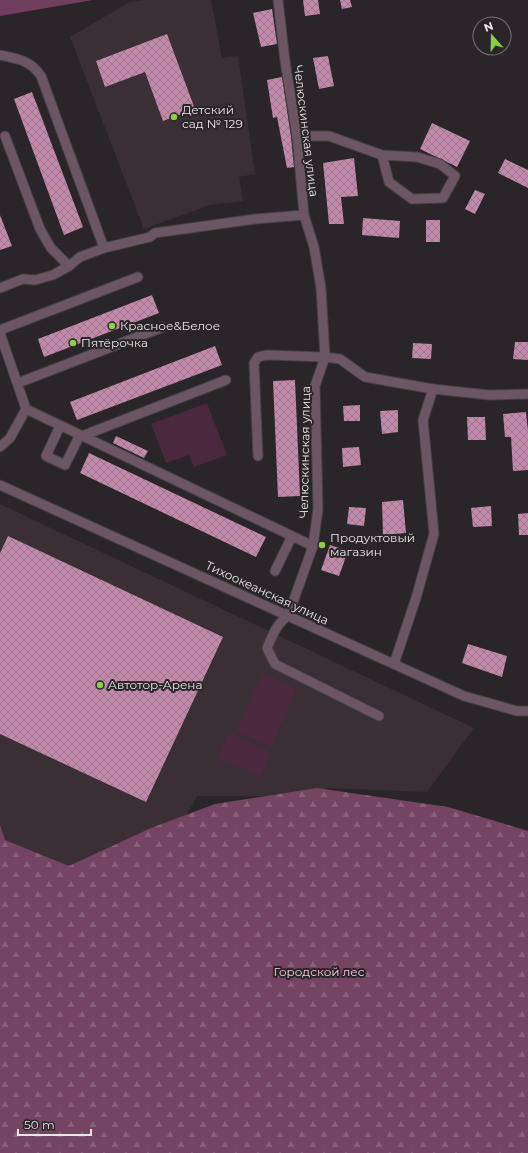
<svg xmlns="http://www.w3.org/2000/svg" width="528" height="1153" font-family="Montserrat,sans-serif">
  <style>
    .built { fill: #392f35 }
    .green { fill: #4a283d }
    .forest { fill: url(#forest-firs) }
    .water { fill: #703f5e }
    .building { fill: url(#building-cross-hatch) }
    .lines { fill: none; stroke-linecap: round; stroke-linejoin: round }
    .minor-casing { stroke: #454043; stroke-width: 11 }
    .minor { stroke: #6d5663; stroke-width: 9 }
    .poi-dot { fill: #89cf49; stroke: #2a2528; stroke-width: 1.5 }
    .labels { text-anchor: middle; stroke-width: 4; stroke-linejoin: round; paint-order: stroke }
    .poi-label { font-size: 12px; fill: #e8e5e7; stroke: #2a2528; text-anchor: start }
    .street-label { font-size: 12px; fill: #e8e5e7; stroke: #2a2528 }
    .park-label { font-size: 12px; fill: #f8c7e4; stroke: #2a2528 }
  </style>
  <defs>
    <pattern id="forest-firs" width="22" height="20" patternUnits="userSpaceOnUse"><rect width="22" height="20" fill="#764463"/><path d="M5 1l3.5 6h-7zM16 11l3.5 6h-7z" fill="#8a5f79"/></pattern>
    <pattern id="building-cross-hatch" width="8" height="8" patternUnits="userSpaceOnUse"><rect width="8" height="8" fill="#c189aa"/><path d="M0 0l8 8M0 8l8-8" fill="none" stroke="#9c758c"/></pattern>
  </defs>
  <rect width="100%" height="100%" fill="#2a2528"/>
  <g class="built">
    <path d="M145,0H211L222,58L238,56L255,174L239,177L243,201L210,205L144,229L70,37L130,2Z"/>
    <path d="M0,504L474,728L427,792L326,788L317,796H197L133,917L0,854Z"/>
  </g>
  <g class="green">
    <path d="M207,403L227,455L194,467L189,455L166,463L151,424Z"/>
    <path d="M263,673L297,689L271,748L236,731Z"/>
    <path d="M229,732L271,753L261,777L217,758Z"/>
  </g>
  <path class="forest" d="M317,788L448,807L528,831V1153H0V825L5,840L69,866L151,828L215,804Z"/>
  <path class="water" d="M0,0H93L0,16Z"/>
  <g class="building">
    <path d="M303,0H318L320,14L305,16Z"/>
    <path d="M340,0H350L352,7L342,9Z"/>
    <path d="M272,9L277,44L261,47L253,13Z"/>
    <path d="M167,34L195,109L163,121L145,72L105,87L96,61Z"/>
    <path d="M328,56L334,86L319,89L313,58Z"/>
    <path d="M282,77L291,137L294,167L287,168L277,117L273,118L267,80Z"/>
    <path d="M32,92L83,227L64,235L14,99Z"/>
    <path d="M432,123L470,141L457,167L420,149Z"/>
    <path d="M354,158L358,196L341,197L344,224H329L323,163Z"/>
    <path d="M505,159L528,170V188L498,173Z"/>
    <path d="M475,190L485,194L475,214L465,209Z"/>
    <path d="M0,215L12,246L0,250Z"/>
    <path d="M363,218L400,221L399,238L362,235Z"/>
    <rect x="426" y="220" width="14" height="22"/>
    <path d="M152,295L159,313L44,357L38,339Z"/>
    <path d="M515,342H528V360L513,359Z"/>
    <path d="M413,343L432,344L431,359L412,358Z"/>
    <path d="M215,346L222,365L77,420L70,402Z"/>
    <path d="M295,380L300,496L278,497L273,381Z"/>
    <path d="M360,405V421H344L343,406Z"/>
    <path d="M398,410V432L382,434L380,411Z"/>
    <path d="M526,412L528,431V470L513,471L511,437H505L503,414Z"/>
    <path d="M467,417H485L486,440H468Z"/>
    <path d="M116,436L148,451L144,458L113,443Z"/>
    <path d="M359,447L361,465L343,467L342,448Z"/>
    <path d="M89,453L266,537L256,557L80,473Z"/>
    <path d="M403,500L406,533L383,535L382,502Z"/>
    <path d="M491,506L492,526L473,527L471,508Z"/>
    <path d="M349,507L366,508L364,526L347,524Z"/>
    <path d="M528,513V535H519L518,514Z"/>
    <path d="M8,536L223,637L146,802L0,734V553Z"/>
    <path d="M330,545L348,551L339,576L321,570Z"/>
    <path d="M468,644L507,656L502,677L462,663Z"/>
  </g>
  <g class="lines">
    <defs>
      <g id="minor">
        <path d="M278,0L285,61L297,136L304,215L314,247L321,288L325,357L315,386L318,509L313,546L288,616"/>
        <path d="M0,55C18,59 30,60 41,76L104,248L80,257L69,266L53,275L35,280L23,279L0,288"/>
        <path d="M5,136L40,229L51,248L69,266"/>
        <path d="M297,136H329L382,155L417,157L440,164L455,176L443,198L412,199L389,182L382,155"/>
        <path d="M104,248L150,237L155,233L255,219L304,215"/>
        <path d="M0,330L138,277"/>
        <path d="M0,333L26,409L313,546"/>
        <path d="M18,383L163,327"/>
        <path d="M60,426L46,456L65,465L80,435"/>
        <path d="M82,436L226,380"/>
        <path d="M0,447L10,438L26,409"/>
        <path d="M258,456L254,363L258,357L267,355L325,357L340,359L365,377L433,389L489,395L528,394"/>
        <path d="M0,485L464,696L517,711H528"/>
        <path d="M275,571L292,536"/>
        <path d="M288,616C277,623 272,636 267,648L275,664L379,716"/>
        <path d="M394,664L416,598L434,534L423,420L433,389"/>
      </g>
    </defs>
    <use href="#minor" class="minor-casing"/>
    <use href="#minor" class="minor"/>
  </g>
  <g class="poi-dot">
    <circle cx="174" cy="117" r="4"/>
    <circle cx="112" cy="326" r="4"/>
    <circle cx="73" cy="343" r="4"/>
    <circle cx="322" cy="545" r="4"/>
    <circle cx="100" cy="685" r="4"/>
  </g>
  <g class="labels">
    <g class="poi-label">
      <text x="182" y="114">Детский<tspan x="182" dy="14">сад № 129</tspan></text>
      <text x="120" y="330">Красное&amp;Белое</text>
      <text x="81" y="347">Пятёрочка</text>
      <text x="330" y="542">Продуктовый<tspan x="330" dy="14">магазин</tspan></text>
      <text x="108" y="689">Автотор-Арена</text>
    </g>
    <g class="street-label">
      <text transform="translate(306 131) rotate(83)" y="4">Челюскинская улица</text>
      <text transform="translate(305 452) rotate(-89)" y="4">Челюскинская улица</text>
      <text transform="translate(267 593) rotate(25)" y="4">Тихоокеанская улица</text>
    </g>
    <g class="park-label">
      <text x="319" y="976">Городской лес</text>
    </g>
  </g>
  <g transform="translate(492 36) rotate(340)"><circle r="19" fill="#2a2528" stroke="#767274"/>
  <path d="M0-3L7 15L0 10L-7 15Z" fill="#89cf49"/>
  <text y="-6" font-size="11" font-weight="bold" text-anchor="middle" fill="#e8e5e7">N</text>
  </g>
  <path d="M18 1129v6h73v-6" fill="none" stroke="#e8e5e7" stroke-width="2"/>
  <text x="24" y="1129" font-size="12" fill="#e8e5e7" stroke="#2a2528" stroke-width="3" paint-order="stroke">50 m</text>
</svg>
